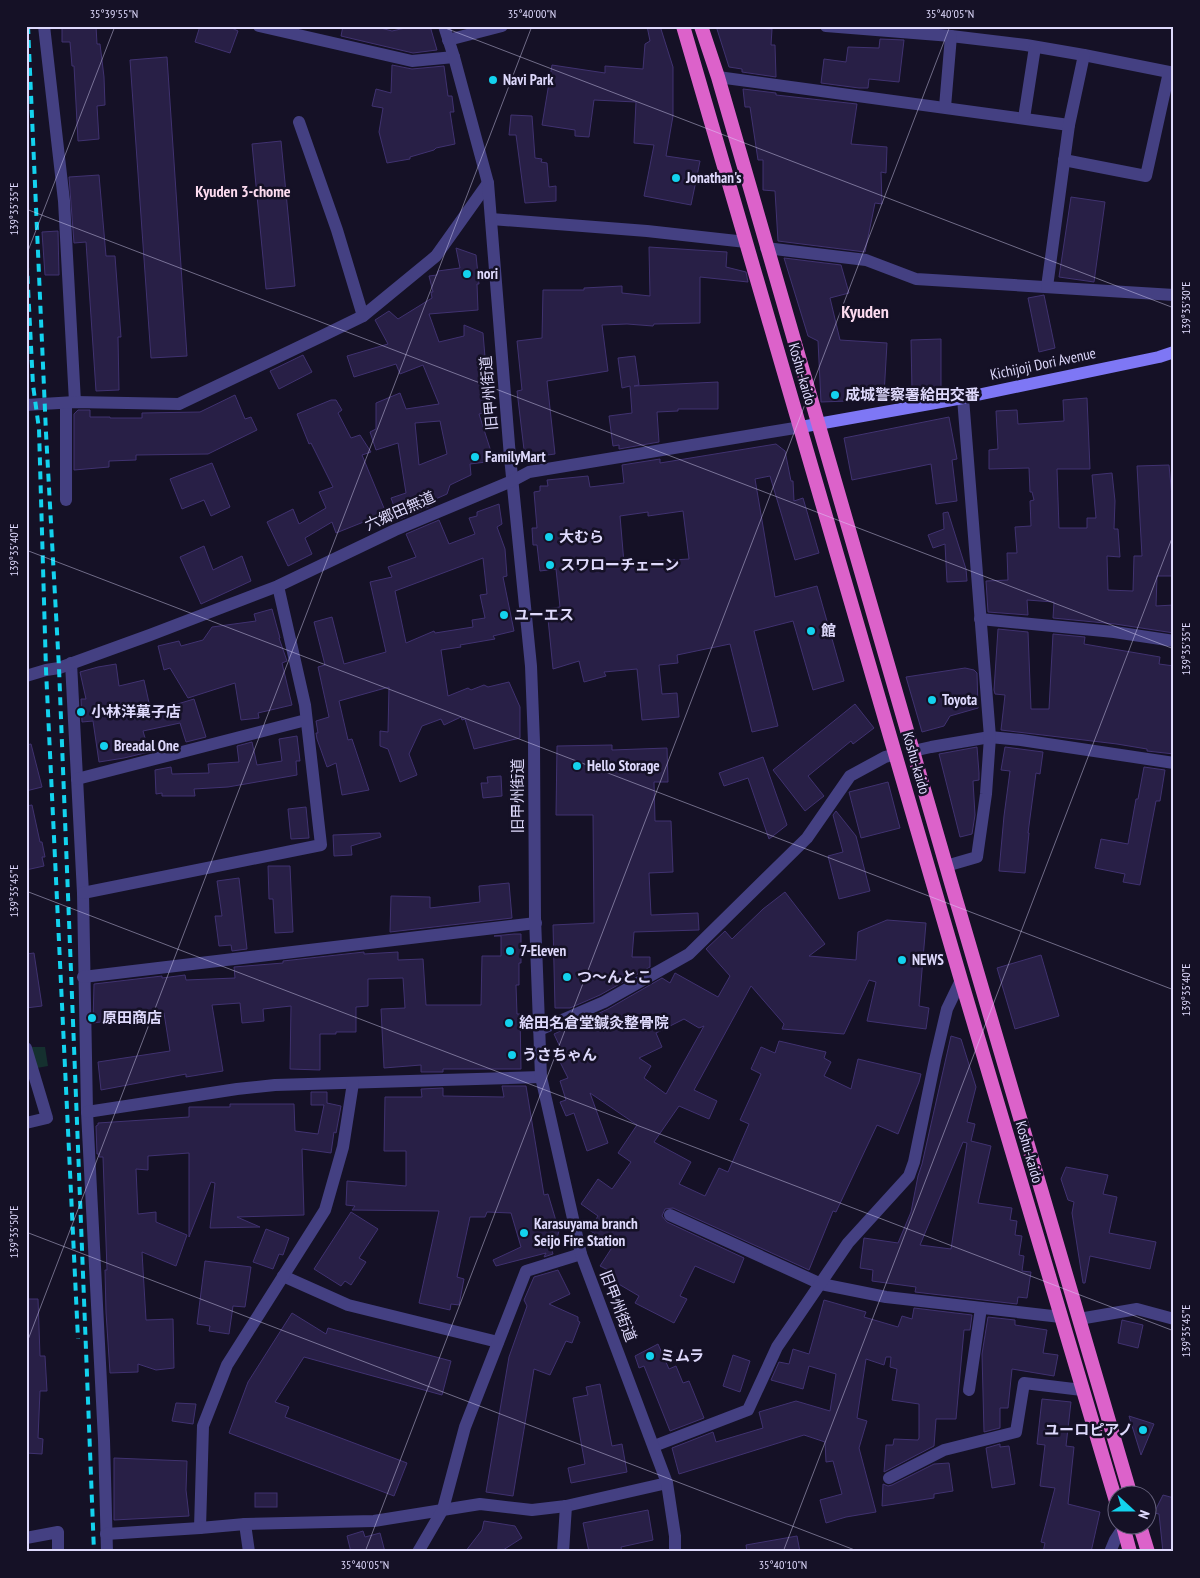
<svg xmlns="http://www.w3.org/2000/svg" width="1200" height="1578" font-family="'PT Sans Narrow','Noto Sans JP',sans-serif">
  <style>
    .green { fill: #15302f }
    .building { fill: #281f46; stroke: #403270; fill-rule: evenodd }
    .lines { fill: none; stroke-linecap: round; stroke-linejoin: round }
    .minor { stroke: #444082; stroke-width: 12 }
    .tertiary { stroke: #444082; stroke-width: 12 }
    .secondary { stroke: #7e77f5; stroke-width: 12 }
    .trunk { stroke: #dc62ca; stroke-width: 14 }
    .rail { stroke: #13d2ee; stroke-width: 4; stroke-dasharray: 8 6; stroke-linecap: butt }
    .ticks { fill: none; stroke: #ded9fc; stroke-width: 1; stroke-opacity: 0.45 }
    .poi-dot { fill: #13d2ee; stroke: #151126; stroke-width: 2 }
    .labels { text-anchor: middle; stroke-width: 5; stroke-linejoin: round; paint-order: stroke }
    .poi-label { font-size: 15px; font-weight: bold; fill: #ded9fc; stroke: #151126; text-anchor: start }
    .street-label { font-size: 15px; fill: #ded9fc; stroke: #151126 }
    .neighbourhood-label { font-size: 16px; font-weight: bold; fill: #fcdbef; stroke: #151126 }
    .quarter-label { font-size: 18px; font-weight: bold; fill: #fcdbef; stroke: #151126 }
    .neatline { fill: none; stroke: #ded9fc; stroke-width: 2 }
    .ticks-label { font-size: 12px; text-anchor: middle; fill: #ded9fc }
  </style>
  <rect width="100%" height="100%" fill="#151126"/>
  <path class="green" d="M31,1047H45L48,1066L37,1068Z"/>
  <g class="building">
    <path d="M62,26H96L97,44H100L104,77L105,105L97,106L99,139L78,141L74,66H72L70,42H62Z"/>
    <path d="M200,26H228L238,31L230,53L195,42Z"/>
    <path d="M343,26H373L392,31L414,26H430L437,50L413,53L341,36Z"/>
    <path d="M647,26H660L673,67V116L666,156L700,161L691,205L644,196L654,145L634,143L636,102L594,100L589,137L575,136V130L542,125L552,65L605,73V66L643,69L645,44L650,41Z"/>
    <path d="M716,26L772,29L771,45H775L776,77L742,72V69L729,67Z"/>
    <path d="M880,39L904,40L899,82L869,79L868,88H859L821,83L824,59L846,62L848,47L879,48Z"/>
    <path d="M167,57L187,356L151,358L130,60Z"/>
    <path d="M392,65L412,69L444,66L448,96H452L454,112H450L455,144L436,148L434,150L410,157V159L387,163L379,132L383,108L372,106L376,89L391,93Z"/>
    <path d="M743,89L776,93V95L857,104L851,144L887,147L886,173L881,172L882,204L875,203L865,252L778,241L775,191L763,190V160H758L750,107H745Z"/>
    <path d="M511,115L532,116L535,158L542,159L541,162L547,163L549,187L556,186V201L525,203L516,135H509Z"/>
    <path d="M281,141L295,286L266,289L252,144Z"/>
    <path d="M99,175L106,256H115L121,337H118L119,390L96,391L86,242L74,243L69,177Z"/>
    <path d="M1071,197L1105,202L1094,282L1059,277Z"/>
    <path d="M58,231L59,275H45L42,232Z"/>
    <path d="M649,247L727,252L726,267L746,272L748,282L700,277V323L654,324L653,326L627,324L602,325L608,371L547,381L555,454L525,458L517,391L522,390L517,341L542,338L543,290H584V288L622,286V293L650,296Z"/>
    <path d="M456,248L476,255L479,284H477L478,310L429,314L439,342L464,336V325L483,333L485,357L484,373L488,390L483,392L484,413L479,414L494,461L470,464L471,475L450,485L447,494L431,501L433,505L400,519L399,517H398L391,498L406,493L398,443L376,450L370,432L376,429V403L400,393L406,409L439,404L423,365L400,374L396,364L354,377L347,356L388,344L375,320L389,311L398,319L432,298L431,292H433L429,276L437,275L438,271L460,268ZM440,421L447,454L419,465L415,423Z"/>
    <path d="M784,258L841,265L849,293L830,298L840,340L887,343L884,395L847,394L848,401L821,402L818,341L808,336Z"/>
    <path d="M1044,295L1055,348L1039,352L1028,298Z"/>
    <path d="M941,339V390L912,391L911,340Z"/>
    <path d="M303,355L312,372L279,389L270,371Z"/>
    <path d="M635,356L639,385L634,386L718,382V409H678V411L657,412L659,442L619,449V445L613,446L609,416L632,413L630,386L622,388L618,358Z"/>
    <path d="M235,395L245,419L251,417L257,430L208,454L136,455V460L109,461V467L74,470V414L78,410H90V417H110V418H142V413L200,412Z"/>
    <path d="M1087,398L1090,469H1057L1059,528H1087V518H1096L1092,475L1112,473L1115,501L1114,529H1118L1120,557L1107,556L1108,590L1133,591L1134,556H1142L1137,466L1169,465L1174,518V576H1157L1156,606L1174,605V633L1115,624L1053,618L1054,602L1027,600L1028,615L988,612L986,581L1008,580L1007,553H1017L1015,527L1031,526L1030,501L1034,500L1032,492H1030L1029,468L989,469V450L998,449L996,411L1017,410L1018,424L1064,421L1063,400Z"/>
    <path d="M331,400H336L342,410L338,413L351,438L360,435L371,452L362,455L386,513L336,533L332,522L305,538L312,554L288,566L267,522L293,509L299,524L326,508L319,492L333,487L311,443L309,444L297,414Z"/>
    <path d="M949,417L957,459L952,460L957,501L936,504L931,464L852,480L844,438Z"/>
    <path d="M776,444L785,451L791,481H793L794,501L803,498L819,553L795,560L770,476L755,479L775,597L817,586L844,681L813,690L793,621L754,631L778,726L752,732L730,644L677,655L678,663L659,665L662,694L677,693L679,717L642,720L637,669L604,672L606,676L584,682L579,661L553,669L547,609L560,607L556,569L540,571L537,545H533L532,528H537L534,492L540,491V486H548L547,480L588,476L590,487L624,483L622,465L660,459V463ZM683,511L689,559L624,563L620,516L648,512V516Z"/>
    <path d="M212,463L230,507L211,516L204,500L182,509L170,479Z"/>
    <path d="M499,504L502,524L497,527L505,549L507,576L503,577L514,631L493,636L495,639L460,645L461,647L441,650L448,696L468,688L471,690L484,685L488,687L509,682L520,707V738L474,749L465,719L462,720L461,717L444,725L441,719L422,726L409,754L417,775L400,782L388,749L380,746V731L388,732L389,687L339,701L348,740L352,739L369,790L342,795L336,763L327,767L317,739L316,733H318L316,721L329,717L318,667L325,665L314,622L332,617L344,664L386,652L370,582L392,577L388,567L416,557L406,534L439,520L449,544L475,534L469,518L477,516V512ZM483,558L487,594L480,595L485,618L472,620L473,627L435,633L434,631L406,643L395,591Z"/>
    <path d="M948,512L966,569L967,581L947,582L945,544L933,548L928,535L944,529L943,513Z"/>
    <path d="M204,546L213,570L242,556L251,581L201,604L180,557Z"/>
    <path d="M272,609L280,638H279L287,661L282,663L292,705L258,713L259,718L241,720L235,683L188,698L170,668L164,670L158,646L179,641L181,646L203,640L212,627L256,621L254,614Z"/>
    <path d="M998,629L1028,632L1031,709H1049L1053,634L1085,637L1084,644L1160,657L1159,664L1174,666V754L1147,751V749L1117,744L1001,730L1005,695L995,694L994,690Z"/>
    <path d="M116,664L119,686L144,680L151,712L194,699L206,737L186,742L180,723L143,731L149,752L124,758L99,762L93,721L82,722L81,699H86L80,672L98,667Z"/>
    <path d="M965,668L974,670L977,673L978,708L950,716L944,726L922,732L906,677Z"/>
    <path d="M855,704L874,728L853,744L851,741L808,776L824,796L805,811L773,770Z"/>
    <path d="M297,736L300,761H296L297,775L228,787L194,789L195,796H162V793L156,794L155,770L171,767L172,774L209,773L208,764L239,762L237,746L252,742L257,765L282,761L279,739Z"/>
    <path d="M31,744L42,787L26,791V745Z"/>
    <path d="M612,745V750L667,748L668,782H654L655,821H671L673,872L649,873L651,915L698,913L699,930L634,932L632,957H650V967L600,995L570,1008H555L553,925L594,923L593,815H556L557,746Z"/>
    <path d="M977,747L979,773V780L973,781L975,815L972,834L960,837L939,754Z"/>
    <path d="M1005,747L1043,752L1040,774L1036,773L1028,833H1029L1025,873L999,871L1004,816L1010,771L1001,770Z"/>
    <path d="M763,757L787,825L769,839L748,778L724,786L719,773Z"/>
    <path d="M1144,767L1165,770L1160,801H1156L1140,885L1123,882L1125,874L1095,868L1101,839L1128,844L1136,799H1138Z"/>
    <path d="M501,776L502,796L483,798L481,783H488L487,777Z"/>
    <path d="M888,782L900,828L861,838L849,792Z"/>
    <path d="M32,805L40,842H42L45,857H42L44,866L26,870V806Z"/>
    <path d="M306,807L309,838L291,839L288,809Z"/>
    <path d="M836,811L856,836L870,891L839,899L828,856L843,852L833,815Z"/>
    <path d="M380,833L381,837L351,846L352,855L334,856L333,835Z"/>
    <path d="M268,866H290L293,932L275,933L273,899H269Z"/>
    <path d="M239,878L247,949L232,951L231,945L219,946L215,916H222L217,881Z"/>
    <path d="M509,883L512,918L390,932L391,896L430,897V908L480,902L479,886Z"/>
    <path d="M785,892L825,944L809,956L856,960L858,932L887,920L926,923L919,1006L929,1008L926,1029L867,1021L876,982L869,980L844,1034L782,1029L784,1024L751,986L694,1090L717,1101L709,1119L679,1106L654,1142L691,1162L679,1184L705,1196L719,1168L728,1172L749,1124L740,1120L761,1074L751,1069L761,1047L775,1053L779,1041L826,1052L824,1058L831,1062L824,1076L851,1089L858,1059L921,1074L919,1082L898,1134L877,1125L836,1212L833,1211L809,1270L673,1208L665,1209L662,1216L667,1222L744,1258L734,1283L695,1266L680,1296L687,1299L674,1323L635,1303L639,1296L605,1276L608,1270L600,1266L613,1246L589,1230L598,1216L581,1204L598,1179L612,1189L631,1162L618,1153L637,1125L590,1093L608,1143L587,1151L574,1113L566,1116L560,1102L566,1100L560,1081L568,1078L555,1052L561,1049L554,1034L608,1009L662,978L670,983L675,973L718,997L730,976L706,949L725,931L732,939L763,909ZM684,1019L699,1028L704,1026L666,1094L644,1078L651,1066L639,1058L662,1047L656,1033Z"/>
    <path d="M514,934H521V963H519V985H516L517,1014H520L521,1069H443V1072H421V1065L384,1068L381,1009L405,1008L403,978L368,979V1006L356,1007V1032H336V1034H320V1070L290,1069L291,1006L263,1009L264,1021L242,1023L240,1003L212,1005L223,1071L186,1077V1074L101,1090L98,1062L170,1051L164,1013L116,1018V1020L93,1023L94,984L162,976V978L185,975L186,980L235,978L234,967L283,963V961L364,952V954L398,952V960L423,959L426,1005H481L482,956H501V936H494Z"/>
    <path d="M34,953L42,1006L26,1008V954Z"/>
    <path d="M1041,955L1059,1016L1015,1029L997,968Z"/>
    <path d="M951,1036L961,1039L976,1087L967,1122L975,1124L971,1141L991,1146L978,1203L1012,1208L1010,1220L1017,1221L1015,1235L1022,1236L1019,1255L1024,1256L1022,1271L1031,1272L1027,1298L1018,1297L1017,1304L915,1292L916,1287L872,1281L873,1270L860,1268L864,1238L898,1243L911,1212L918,1176L922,1164ZM963,1142L967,1143L951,1249L920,1245Z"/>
    <path d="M502,1086H526L544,1195L548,1194L559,1231L557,1238L559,1244L551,1247L553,1254L544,1257L546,1253L496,1266L493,1260L521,1247L511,1213L487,1212L485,1217H470L457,1277L464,1279L459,1305L451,1304L450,1310L419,1303L439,1211L352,1210L355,1206L346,1205L347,1181L406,1186V1151H384L385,1097H422L421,1089L443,1088V1096L504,1097Z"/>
    <path d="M311,1092H327V1103L341,1106L336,1133L334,1132L331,1153L302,1149L304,1215L237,1217L260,1227L210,1228L215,1183L211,1182L189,1237V1153L148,1156V1170L136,1169L138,1214L156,1212V1222L187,1235L176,1266L142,1252L146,1320L173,1319L174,1368L156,1370L138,1364V1372L110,1373L106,1312L105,1270H107L103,1157H99V1154H97L96,1126L98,1125V1123L189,1117V1107H230V1104H294L295,1131L318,1134L324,1105H311Z"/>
    <path d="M1066,1167L1108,1175L1103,1194L1117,1197L1109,1233L1156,1242L1150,1269L1090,1256L1085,1283H1083L1072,1213L1074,1202L1068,1200L1061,1179Z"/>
    <path d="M351,1212L378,1229L359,1258L366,1262L351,1285L345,1281L341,1286L314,1269Z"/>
    <path d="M266,1229L289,1238L283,1255L279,1254L273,1269L253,1262Z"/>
    <path d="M205,1261L251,1267L245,1307L233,1306L229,1334L209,1331L210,1326L197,1324Z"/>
    <path d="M558,1270L570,1294L549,1304L578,1317V1321L580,1322L572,1343L566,1341L550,1375L534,1369L513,1496L486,1492L509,1357L527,1306L524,1300L534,1277Z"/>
    <path d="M26,1299H38L40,1356H45L47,1391H40L38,1438L43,1439L42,1454L26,1453Z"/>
    <path d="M824,1300L866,1312L864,1317L898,1327L902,1316L912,1319L914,1308L972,1315L970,1330H964L956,1419H936L934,1446L884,1472L886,1445H893L894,1439L918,1440L919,1438V1404L892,1400L897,1369L890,1367L891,1357H886L884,1365L866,1359L857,1418L867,1421L859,1448L876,1512L846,1517L826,1523L820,1500L842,1494L833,1461L826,1462L825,1442L804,1435L679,1474L672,1448L713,1432L716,1442L763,1428L759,1412L796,1401L830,1411L836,1374L809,1366L803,1389L771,1380L779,1362L789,1364L793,1349L809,1354Z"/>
    <path d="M292,1313L326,1334L328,1328L451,1361L442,1395L304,1357L275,1402L289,1407L285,1417L407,1463L394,1496L229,1433L248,1382Z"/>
    <path d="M988,1317L1015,1320V1325L1047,1330L1043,1353L1058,1355L1054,1376L1012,1369L1008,1408H1000V1428L984,1432L982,1354Z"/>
    <path d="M1122,1320L1143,1325L1138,1348L1118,1343Z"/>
    <path d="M658,1344L669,1369L676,1366L683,1383L689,1381L704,1418L670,1431L644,1366L639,1368L635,1356Z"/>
    <path d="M733,1355L750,1361L740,1392L723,1386Z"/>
    <path d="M600,1384L612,1446L622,1444L627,1472L571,1483L568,1468L585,1464L573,1398L588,1395L586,1387Z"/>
    <path d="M1042,1399L1071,1402L1066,1446L1074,1447L1068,1504L1100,1512L1091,1552H1043L1045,1543L1041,1542L1055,1488L1040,1486L1045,1445L1037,1444Z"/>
    <path d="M176,1403L196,1404L193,1424L172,1421Z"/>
    <path d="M1129,1416L1154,1424L1141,1455Z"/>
    <path d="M1000,1444V1447L1009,1446L1015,1484L992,1488L986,1448Z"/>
    <path d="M114,1458L187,1461L186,1490L189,1516L114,1520Z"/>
    <path d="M949,1463L953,1491L934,1494V1498L882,1506L883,1484L888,1486L892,1485L934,1464Z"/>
    <rect x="255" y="1493" width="22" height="14"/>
    <path d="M1163,1495L1174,1498V1552H1163L1159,1514L1154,1513Z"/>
    <path d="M648,1510L653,1540L621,1547L622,1552H589L583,1523Z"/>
    <path d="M484,1521L515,1526L522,1538L500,1552H465L482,1530Z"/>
    <path d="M363,1531L365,1537L380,1533L385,1552H351L347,1536Z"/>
    <path d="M797,1536L800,1552H747L746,1545Z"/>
  </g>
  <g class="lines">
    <g class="minor">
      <path d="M44,26L64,201L75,402"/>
      <path d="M259,26L412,61L454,57"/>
      <path d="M826,26L951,36L1026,45L1084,55L1174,73"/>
      <path d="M448,40L502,26"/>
      <path d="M718,77L1069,125"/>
      <path d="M945,107L951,36"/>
      <path d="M1024,118L1035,47"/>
      <path d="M299,122L337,230L363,316"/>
      <path d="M1064,160L1146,176L1169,72"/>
      <path d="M491,219L647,231L746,242"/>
      <path d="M766,248L866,260L916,279L1174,295"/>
      <path d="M1047,287L1069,125L1084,55"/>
      <path d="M66,403V500"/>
      <path d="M26,405L75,402L179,404L322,336L363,316L436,256L488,183"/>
      <path d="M980,619L1114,632L1174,641"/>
      <path d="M71,663L83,893L87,1112L104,1440L107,1552"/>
      <path d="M913,751L931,747L990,737L1021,740L1174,763"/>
      <path d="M77,779L306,720"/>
      <path d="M946,866L977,857L986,794L990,737L963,398"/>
      <path d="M83,893L321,845L305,705L278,586"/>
      <path d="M83,977L536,923"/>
      <path d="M539,1030L604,1002L689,954L807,838L850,776L885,757L896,754"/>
      <path d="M26,1048L47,1118L26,1123"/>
      <path d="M87,1112L237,1089L275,1085L541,1077"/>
      <path d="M670,1215L821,1284L886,1297L1061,1317"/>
      <path d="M283,1276L348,1305L498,1342"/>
      <path d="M1079,1319L1137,1309L1174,1319"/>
      <path d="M969,1390L981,1308"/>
      <path d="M654,1446L748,1410L777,1347L848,1243L909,1176L914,1162L935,1060L947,1009L961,980"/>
      <path d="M889,1478L944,1450L1016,1432L1024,1383L1082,1390"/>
      <path d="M245,1524L249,1552"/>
      <path d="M200,1528L203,1426L227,1365L325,1210L343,1147L353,1083"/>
      <path d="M106,1534L200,1528L245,1524L374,1521L480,1504L532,1510L566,1506L667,1483"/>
      <path d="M26,1538L58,1532V1552"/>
      <path d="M418,1552L443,1509L465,1427L526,1271L581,1254"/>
      <path d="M563,1552L566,1506"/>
      <path d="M1110,1552L1115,1540L1123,1528"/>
    </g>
    <g class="tertiary">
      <path d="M444,26L454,57L488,183L510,457L531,666L534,742L535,918L541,1077L581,1254L667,1483L675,1536V1552"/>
      <path d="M26,676L46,670L59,668L150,635L278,586L395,530L512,481L529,472L801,427"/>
    </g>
    <path class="secondary" d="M801,427L963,398L1159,357L1174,352"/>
    <g class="trunk">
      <path d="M683,26L961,980L1118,1508"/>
      <path d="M701,26L718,77L952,886L1131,1496"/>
      <path d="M1123,1526L1130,1552"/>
      <path d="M1140,1526L1148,1552"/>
    </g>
    <g class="rail">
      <path d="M28,26L46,433L59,668L94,1552"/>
      <path d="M26,248L33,385L39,429L46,670L78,1339"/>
    </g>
  </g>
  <path class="ticks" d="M440,26L1174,308M26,209L1174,649M26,256L115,26M26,550L1174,990M26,891L1174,1331M26,1232L860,1552M26,1345L532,26M365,1552L950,26M783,1552L1174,533"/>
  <g class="poi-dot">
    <circle cx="493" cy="80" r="5"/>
    <circle cx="676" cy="178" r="5"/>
    <circle cx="467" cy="274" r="5"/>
    <circle cx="835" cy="395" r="5"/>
    <circle cx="475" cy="457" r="5"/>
    <circle cx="549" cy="537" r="5"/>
    <circle cx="550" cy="565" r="5"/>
    <circle cx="504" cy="615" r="5"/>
    <circle cx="811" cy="631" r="5"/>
    <circle cx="932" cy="700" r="5"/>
    <circle cx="81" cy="712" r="5"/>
    <circle cx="104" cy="746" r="5"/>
    <circle cx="577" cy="766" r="5"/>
    <circle cx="510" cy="951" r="5"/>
    <circle cx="902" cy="960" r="5"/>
    <circle cx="567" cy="977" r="5"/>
    <circle cx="92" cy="1018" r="5"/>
    <circle cx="509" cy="1023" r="5"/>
    <circle cx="512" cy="1055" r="5"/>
    <circle cx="524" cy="1233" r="5"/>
    <circle cx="650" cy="1356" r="5"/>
    <circle cx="1143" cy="1430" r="5"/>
  </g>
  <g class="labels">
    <g class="poi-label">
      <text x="503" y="85">Navi Park</text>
      <text x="686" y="183">Jonathan's</text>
      <text x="477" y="279">nori</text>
      <text x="845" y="400">成城警察署給田交番</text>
      <text x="485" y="462">FamilyMart</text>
      <text x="559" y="542">大むら</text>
      <text x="560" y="570">スワローチェーン</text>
      <text x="514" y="620">ユーエス</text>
      <text x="821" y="636">館</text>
      <text x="942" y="705">Toyota</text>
      <text x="91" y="717">小林洋菓子店</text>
      <text x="114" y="751">Breadal One</text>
      <text x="587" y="771">Hello Storage</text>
      <text x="520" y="956">7-Eleven</text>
      <text x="912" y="965">NEWS</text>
      <text x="577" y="982">つ～んとこ</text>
      <text x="102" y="1023">原田商店</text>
      <text x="519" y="1028">給田名倉堂鍼灸整骨院</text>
      <text x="522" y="1060">うさちゃん</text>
      <text x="534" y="1229">Karasuyama branch<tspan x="534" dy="17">Seijo Fire Station</tspan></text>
      <text x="660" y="1361">ミムラ</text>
      <text x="1133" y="1435" text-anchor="end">ユーロピアノ</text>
    </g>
    <g class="street-label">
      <text transform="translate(1043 364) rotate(-12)" y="5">Kichijoji Dori Avenue</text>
      <text transform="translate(802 374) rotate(74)" y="5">Koshu-kaido</text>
      <text transform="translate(489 393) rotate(-95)" y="5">旧甲州街道</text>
      <text transform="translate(400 511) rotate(-24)" y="5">六郷田無道</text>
      <text transform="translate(916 763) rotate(74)" y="5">Koshu-kaido</text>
      <text transform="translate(518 796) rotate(-90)" y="5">旧甲州街道</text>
      <text transform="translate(1029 1152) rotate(74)" y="5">Koshu-kaido</text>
      <text transform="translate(618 1306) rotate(69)" y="5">旧甲州街道</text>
    </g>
    <g class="neighbourhood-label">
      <text x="243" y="197">Kyuden 3-chome</text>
    </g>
    <g class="quarter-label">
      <text x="865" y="318">Kyuden</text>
    </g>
  </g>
  <rect width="1200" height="1578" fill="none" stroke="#151126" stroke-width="55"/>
  <g transform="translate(1132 1510) rotate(111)"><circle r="24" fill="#151126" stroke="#65617c"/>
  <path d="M0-4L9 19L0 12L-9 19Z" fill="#13d2ee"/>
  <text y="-8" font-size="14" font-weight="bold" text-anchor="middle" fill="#ded9fc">N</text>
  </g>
  <rect x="28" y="28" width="1144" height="1522" class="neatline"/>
  <g class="ticks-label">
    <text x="114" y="18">35°39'55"N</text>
    <text x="532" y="18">35°40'00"N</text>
    <text x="950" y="18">35°40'05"N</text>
    <text transform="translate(14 209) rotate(-90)" y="4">139°35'35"E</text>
    <text transform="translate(1186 308) rotate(-90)" y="4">139°35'30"E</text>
    <text transform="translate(14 550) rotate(-90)" y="4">139°35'40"E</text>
    <text transform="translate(1186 649) rotate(-90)" y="4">139°35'35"E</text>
    <text transform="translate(14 891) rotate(-90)" y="4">139°35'45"E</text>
    <text transform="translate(1186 990) rotate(-90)" y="4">139°35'40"E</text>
    <text transform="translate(14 1232) rotate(-90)" y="4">139°35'50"E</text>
    <text transform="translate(1186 1331) rotate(-90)" y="4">139°35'45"E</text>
    <text x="365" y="1569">35°40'05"N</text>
    <text x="783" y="1569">35°40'10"N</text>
  </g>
</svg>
